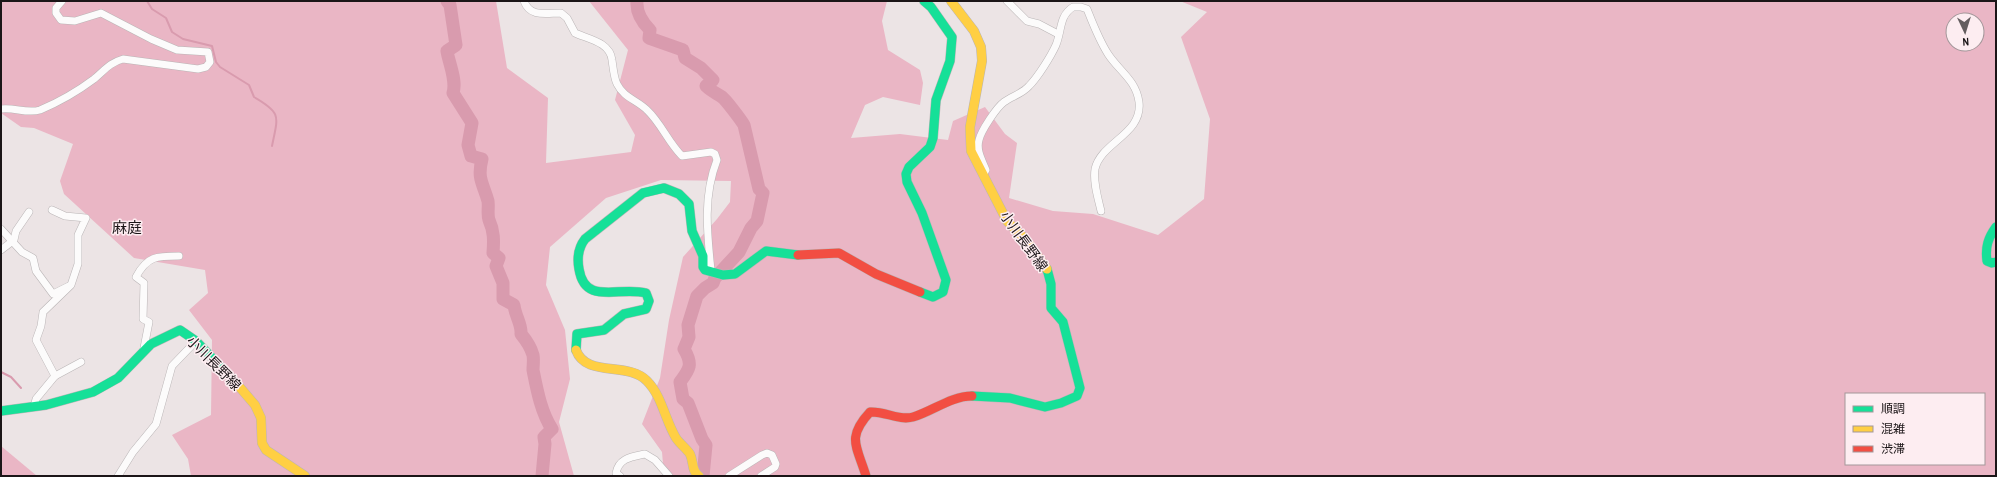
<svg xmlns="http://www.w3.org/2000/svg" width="1997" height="477" font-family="'Archivo Narrow','Noto Sans JP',sans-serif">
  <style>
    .forest { fill: #eab6c5; fill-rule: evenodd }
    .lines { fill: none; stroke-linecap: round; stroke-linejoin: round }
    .stream { stroke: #d99bae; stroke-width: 2 }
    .river { stroke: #d99bae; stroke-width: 13 }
    .street-casing { stroke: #bab5b6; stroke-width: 8 }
    .fast-casing { stroke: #bab5b6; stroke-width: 10 }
    .slow-casing { stroke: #bab5b6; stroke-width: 10 }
    .jam-casing { stroke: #bab5b6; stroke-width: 10 }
    .street { stroke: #fcfbfb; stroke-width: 7 }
    .fast { stroke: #16e098; stroke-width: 9 }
    .slow { stroke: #ffcf43; stroke-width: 9 }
    .jam { stroke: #f24e42; stroke-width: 9 }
    .labels { text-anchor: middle; stroke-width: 3; stroke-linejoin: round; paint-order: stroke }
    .street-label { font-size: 14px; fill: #1b1517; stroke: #fdedf1 }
    .neighbourhood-label { font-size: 15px; fill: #1b1517; stroke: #fdedf1 }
  </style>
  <rect width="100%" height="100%" fill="#ece4e5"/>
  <g class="forest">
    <path d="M1,1H496L507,68L548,98L546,163L631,152L635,135L615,100L628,50L589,1H887L882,21L888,50L920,70L923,83L920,105L883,97L865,105L851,138L900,134L948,140L953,121L985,107L1005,134L1017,143L1009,198L1053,211L1093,214L1158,235L1204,199L1210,119L1181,37L1207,12L1180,1H1996V476H664L662,452L642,424L660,378L669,320L683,257L717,219L730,202L731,181L661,180L606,198L550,247L546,285L565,330L570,379L559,422L574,476H191L188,459L172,435L211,415L212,340L189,310L208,293L205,270L134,258L64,194L60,181L73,144L34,128L21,127L1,113ZM1953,20H1977V44H1953ZM1846,394H1984V464H1846Z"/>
    <path d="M1,446L37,476H1Z"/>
  </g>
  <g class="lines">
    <g class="stream">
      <path d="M147,1L152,9L166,18L172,32L183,39L212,46L216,62L220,67L249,85L254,97C282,113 278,116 272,146"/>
      <path d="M1,372L11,377L21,388"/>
    </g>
    <g class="river">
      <path d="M447,1L450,5L456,45L447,51C449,64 457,80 453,93L472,123L468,145L471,156L482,159C477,179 483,183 488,201C489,207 487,214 489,220C494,231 494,240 493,253L499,258L496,266L503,283V299L514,305C515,316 522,324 521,334C526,340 531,348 533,355C534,360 533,365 533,370C537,390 541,412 552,429L544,437L545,444L542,476"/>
      <path d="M637,1C636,13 642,22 650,30L649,38L683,50L685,58L701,68L713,80L706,86C711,91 716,93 722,97C726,100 741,120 744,125L759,189L763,193L757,221L751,228L739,252L715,278L713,283L705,288L697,296L688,325L689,337L684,349C693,364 690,369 680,382L683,399L688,403L702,439L706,445L703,476"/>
    </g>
    <defs>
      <g id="street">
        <path d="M524,1C530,18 547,13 561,13L567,18L575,33C588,39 610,42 612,60C613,67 614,78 617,84C624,98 637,100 647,110C661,123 668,142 682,156L711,152L715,154L717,160C703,196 707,232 711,270"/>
        <path d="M1007,1L1027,21L1039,24L1058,34"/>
        <path d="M1,109C14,107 27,114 40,110C59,102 78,91 94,79C105,70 109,63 123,59L198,69L206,67L210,62L208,52L177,50L151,39L101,13L75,21L61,20L56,13V8L62,1"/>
        <path d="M983,175L986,170C982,160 976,150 979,140C981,131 996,108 1004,102C1012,96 1022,94 1029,86C1038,77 1051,56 1056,45C1062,30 1059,16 1073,7H1081L1087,9C1093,24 1099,40 1108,54C1119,71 1136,80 1139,102C1143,134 1101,142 1095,169C1093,183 1098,198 1101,211"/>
        <path d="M1,229L22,252L33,258L36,271L53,294L69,286"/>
        <path d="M1,250L14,240L16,231L29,212"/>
        <path d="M143,353L149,322L143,319L144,283L136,277C147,256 157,256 179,256"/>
        <path d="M55,376L81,362"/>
        <path d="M34,407L36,399L55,376L36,340L41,326L43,312L71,285L78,264V235L86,218L65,216L52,210"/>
        <path d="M118,476L133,452L156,424L172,366L196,341"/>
        <path d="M620,476L616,473C619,458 631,457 645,454L655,460L669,476"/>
        <path d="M729,476L762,455L767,453L772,455L776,464L775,467L761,476"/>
      </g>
      <g id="fast">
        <path d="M1996,227C1988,238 1985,247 1987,261L1992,263L1996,262"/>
        <path d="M920,292L933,297L943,292L946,280L922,213L907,182L906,174L909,167L930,147L933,138L936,100L950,61L952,37L931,7L924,1"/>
        <path d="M576,350L577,334L604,330L624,314L646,309L649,301L646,293C618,286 585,306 579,269C577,258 578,248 585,239L643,193L664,188L679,194L689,204L692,231L703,256V267L705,270L723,275L735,274L766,251L798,255"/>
        <path d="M972,396L1010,398L1045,407L1061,403L1077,396L1080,388L1063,322L1051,308V284L1047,269"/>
        <path d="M1,411L46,405L93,392L118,378L151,344L180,330L196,341L237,384"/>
      </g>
      <g id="slow">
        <path d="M951,1L974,31L981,47L982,61L970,127L971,151L1007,221L1026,240L1047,269"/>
        <path d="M576,350C586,378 628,361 647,381C662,396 665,420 676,438C680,444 686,448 690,454C694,462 691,471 699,476"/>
        <path d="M237,384L255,405L261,418L262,443L266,450L305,476"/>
      </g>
      <g id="jam">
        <path d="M798,255L839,253L876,274L920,292"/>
        <path d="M866,476C857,446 846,438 870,412C885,411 899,421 913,417C933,411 951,396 972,396"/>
      </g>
    </defs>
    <use href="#street" class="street-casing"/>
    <use href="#fast" class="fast-casing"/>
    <use href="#slow" class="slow-casing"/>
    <use href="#jam" class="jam-casing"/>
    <use href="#street" class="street"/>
    <use href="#fast" class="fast"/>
    <use href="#slow" class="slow"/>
    <use href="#jam" class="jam"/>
  </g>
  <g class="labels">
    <g class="street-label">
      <text transform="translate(1024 241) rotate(54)" y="5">小川長野線</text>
      <text transform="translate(214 363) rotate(45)" y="5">小川長野線</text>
    </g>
    <g class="neighbourhood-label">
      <text x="127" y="233">麻庭</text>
    </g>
  </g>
  <rect width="1997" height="477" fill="none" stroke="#1b1517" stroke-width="4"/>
  <rect x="1845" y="393" width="140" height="72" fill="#fdedf1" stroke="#a3979a"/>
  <rect x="1853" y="406" width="20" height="6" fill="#16e098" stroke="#a3979a"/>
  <text x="1881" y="413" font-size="12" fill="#1b1517">順調</text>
  <rect x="1853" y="426" width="20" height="6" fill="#ffcf43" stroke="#a3979a"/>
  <text x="1881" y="433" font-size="12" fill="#1b1517">混雑</text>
  <rect x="1853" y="446" width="20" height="6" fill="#f24e42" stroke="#a3979a"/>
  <text x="1881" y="453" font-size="12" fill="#1b1517">渋滞</text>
  <g transform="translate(1965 32) rotate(176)"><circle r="19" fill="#fdedf1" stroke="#a3979a"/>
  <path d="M0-3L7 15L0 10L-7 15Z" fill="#645d5f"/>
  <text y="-6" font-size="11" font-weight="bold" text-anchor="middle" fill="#1b1517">N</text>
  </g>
</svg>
